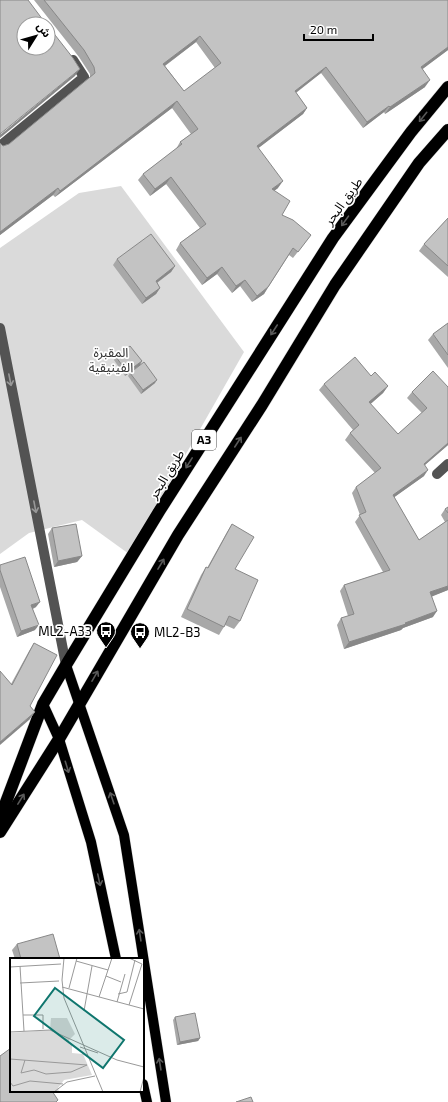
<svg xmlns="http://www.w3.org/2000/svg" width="448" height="1102" font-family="'Exo 2','Noto Sans Arabic',sans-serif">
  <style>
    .green { fill: #dadada }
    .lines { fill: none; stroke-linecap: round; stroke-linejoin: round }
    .major-casing { stroke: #dbdbdb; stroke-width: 11 }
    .highway-casing { stroke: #dbdbdb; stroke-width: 13 }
    .minor { stroke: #535353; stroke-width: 10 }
    .major { stroke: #000; stroke-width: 10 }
    .highway { stroke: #000; stroke-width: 12 }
    .wall { fill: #a8a8a8; fill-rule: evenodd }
    .shaded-wall { fill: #888 }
    .building { fill: #c3c3c3; stroke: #888; fill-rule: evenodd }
    .oneway { stroke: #595959 }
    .oneway2 { stroke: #989898 }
    .labels { text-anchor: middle; stroke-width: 3.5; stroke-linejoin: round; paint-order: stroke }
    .shield { fill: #fff; stroke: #4c4c4c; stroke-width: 1 }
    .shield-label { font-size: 12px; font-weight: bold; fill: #000 }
    .street-label { font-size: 13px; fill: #000; stroke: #fff }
    .park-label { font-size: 13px; fill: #313131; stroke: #fff }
    .poi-label { font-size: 13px; fill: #000; stroke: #fff; text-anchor: end }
    .inset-road { fill: none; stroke: #999; stroke-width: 1 }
    .view { fill: #0f766e; fill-opacity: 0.15; stroke: #0f766e; stroke-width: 2 }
    .inset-edge { fill: none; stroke: #000; stroke-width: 2 }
  </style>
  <rect width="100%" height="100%" fill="#fff"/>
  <path class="green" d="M121,186L244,352L129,554L82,520L29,533L0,554V248L79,193Z"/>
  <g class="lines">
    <defs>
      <g id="major">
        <path d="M66,665L124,835L166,1102"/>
        <path d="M43,704L59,739L91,842L116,959"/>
        <path d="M143,1084L147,1102"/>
      </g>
      <g id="highway">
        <path d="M0,818L43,704L66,665L160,510L333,238L411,132L448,87"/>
        <path d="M0,832L59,739L178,535L262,405L335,285L419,163L448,130"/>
      </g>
    </defs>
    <use href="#major" class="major-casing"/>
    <use href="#highway" class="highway-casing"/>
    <g class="minor">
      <path d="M0,146L84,77L73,60"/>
      <path d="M0,328L66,665"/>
      <path d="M437,474L448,464"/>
    </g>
    <use href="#major" class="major"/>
    <use href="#highway" class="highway"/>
  </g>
  <g class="wall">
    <path d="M34,0H448V50L422,69L425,87L385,114L384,112L363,128L321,73L296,93L307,108L303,114L258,148L278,188L274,191L282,215L311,235L293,258L289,255L264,294L252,302L240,286L232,293L217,274L202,285L176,250L180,243L200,228L166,184L150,196L138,180L143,174L176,149L180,142L191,134L172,108L55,197L53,195L0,235V143L3,146L9,144L90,77V74L79,57ZM196,42L215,68L184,91L165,66Z"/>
    <path d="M448,218V277L419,251L424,244Z"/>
    <path d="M117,259L175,266L171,272L157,283L160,288L156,294L142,304L113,265Z"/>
    <path d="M448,323V368L428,340L433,334Z"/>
    <path d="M116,357L140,365L125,376L114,360Z"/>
    <path d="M433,371L448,445L425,465L424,476L394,497L419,540L445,522L441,515L445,509L448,507V590L432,596L433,617L403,628L401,630L344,649L337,625L341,618L348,616L340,591L344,585L383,572L355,522L360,515L352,493L356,487L375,473L345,440L350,433L353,430L319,390L324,384L371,376L388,386L383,393L370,404L398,434L422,413L407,398L412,392Z"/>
    <path d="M130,373L155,383L141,394L128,376Z"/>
    <path d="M232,524L235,569L240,621L234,629L225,625L219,635L181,617L201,575L206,567L207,568L227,532Z"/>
    <path d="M52,528L82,556L77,562L54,567L48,534Z"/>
    <path d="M0,565L36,607L33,609L35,630L17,637L0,587Z"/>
    <path d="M34,643L30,706L35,712L29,720L11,684L29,651Z"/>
    <path d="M17,944L60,959H15L12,950Z"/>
    <path d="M175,1017L200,1038L198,1041L177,1045L173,1020Z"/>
  </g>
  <g class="shaded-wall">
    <path d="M200,36L196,42L159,70L163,64Z"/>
    <path d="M448,47V50L416,74L421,67Z"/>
    <path d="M326,67L321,73L290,97L295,91Z"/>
    <path d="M80,69L75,76L0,138V135Z"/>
    <path d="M430,80L425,87L385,114L390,107Z"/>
    <path d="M177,101L172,108L55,197L60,191Z"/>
    <path d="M389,106L384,112L363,128L367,122Z"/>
    <path d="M307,108L303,114L252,153L257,146Z"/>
    <path d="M171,177L166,184L150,196L155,189Z"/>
    <path d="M283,181L278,188L267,196L272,189Z"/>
    <path d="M58,188L53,195L0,235V232Z"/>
    <path d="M175,266L171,272L151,287L156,281Z"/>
    <path d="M222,267L217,274L202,285L207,278Z"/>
    <path d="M245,280L240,286L232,293L236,286Z"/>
    <path d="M268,287L264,294L252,302L257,296Z"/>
    <path d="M160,288L156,294L142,304L146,298Z"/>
    <path d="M142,361L140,365L125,376L127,372Z"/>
    <path d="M157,380L155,383L141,394L143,390Z"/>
    <path d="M388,386L383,393L365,409L369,402Z"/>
    <path d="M448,443V445L419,470L424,464Z"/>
    <path d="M428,470L424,476L389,501L393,495Z"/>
    <path d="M82,556L77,562L54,567L58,561Z"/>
    <path d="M448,586V590L426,599L430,592Z"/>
    <path d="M40,602L36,607L28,610L31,605Z"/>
    <path d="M437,611L433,617L403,628L401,630L344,649L349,642L405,623Z"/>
    <path d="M39,625L35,630L17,637L21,631Z"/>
    <path d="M35,712L29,720L0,745V742Z"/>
    <path d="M200,1038L198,1041L177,1045L180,1042Z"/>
  </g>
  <g class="building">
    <path d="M0,0H28L46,24H24V48H48V26L73,58L80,69L0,134V136Z"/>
    <path d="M44,0H448V47L421,67L430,80L390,107L389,106L367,122L326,67L295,91L307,108L257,146L283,181L272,189L290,201L282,215L293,220L311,235L298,252L293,248L268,287L257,296L245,280L236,286L222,267L207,278L180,243L206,224L171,177L155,189L143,174L182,144L180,142L198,129L177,101L60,191L58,188L0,232V143L3,146L9,144L95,73L94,67L84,50ZM200,36L221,63L184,91L163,64Z"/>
    <path d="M448,218V266L424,244Z"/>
    <path d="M151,234L175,266L156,281L160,288L146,298L117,259Z"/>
    <path d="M448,323V355L433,334Z"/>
    <path d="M130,346L142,361L127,372L116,357Z"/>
    <path d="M355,357L371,376L375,372L388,386L369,402L398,434L427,408L412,392L433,371L448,387V443L424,464L428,470L393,495L419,540L448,520V586L430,592L437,611L405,623L406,624L349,642L341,618L354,614L344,585L390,570L359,515L366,512L356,487L381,468L350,433L359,425L324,384Z"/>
    <path d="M144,362L157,380L143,390L130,373Z"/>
    <path d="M448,507V513L445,509Z"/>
    <path d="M76,524L82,556L58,561L52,528Z"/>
    <path d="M232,524L254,537L235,569L258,580L240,621L229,616L224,627L187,609L206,567L208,568Z"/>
    <path d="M25,557L40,602L31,605L39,625L21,631L0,570V565Z"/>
    <path d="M34,643L57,655L30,706L35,712L0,742V671L12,685Z"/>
    <path d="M53,934L60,959H21L17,944Z"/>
    <path d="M195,1013L200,1038L180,1042L175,1017Z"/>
    <path d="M11,1048V1091H52L58,1100L56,1102H0V1056Z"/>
    <path d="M251,1097L253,1102H236Z"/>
  </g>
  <defs><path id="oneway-shaft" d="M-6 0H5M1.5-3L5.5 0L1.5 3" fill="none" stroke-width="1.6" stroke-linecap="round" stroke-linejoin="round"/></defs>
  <g class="oneway">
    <use href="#oneway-shaft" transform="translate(423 117) rotate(129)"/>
    <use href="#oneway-shaft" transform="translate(345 221) rotate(126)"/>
    <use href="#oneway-shaft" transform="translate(274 330) rotate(123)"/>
    <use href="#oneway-shaft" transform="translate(238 442) rotate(-57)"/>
    <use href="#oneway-shaft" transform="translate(189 463) rotate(122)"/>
    <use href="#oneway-shaft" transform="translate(161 564) rotate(-59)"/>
    <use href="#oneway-shaft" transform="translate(95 676) rotate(-60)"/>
    <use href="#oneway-shaft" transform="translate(67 767) rotate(73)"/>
    <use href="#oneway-shaft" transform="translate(112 798) rotate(-109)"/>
    <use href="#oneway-shaft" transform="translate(21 799) rotate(-58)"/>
    <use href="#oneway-shaft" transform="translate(99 880) rotate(78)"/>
    <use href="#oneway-shaft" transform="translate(140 935) rotate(-99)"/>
    <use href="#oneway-shaft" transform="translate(160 1064) rotate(-99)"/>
  </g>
  <g class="oneway2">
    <use href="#oneway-shaft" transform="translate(10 380) rotate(79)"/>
    <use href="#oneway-shaft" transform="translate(35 507) rotate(79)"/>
  </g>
  <defs>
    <symbol id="bus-pin" viewBox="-11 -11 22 30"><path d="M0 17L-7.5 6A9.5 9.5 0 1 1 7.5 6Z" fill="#000" stroke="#fff"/><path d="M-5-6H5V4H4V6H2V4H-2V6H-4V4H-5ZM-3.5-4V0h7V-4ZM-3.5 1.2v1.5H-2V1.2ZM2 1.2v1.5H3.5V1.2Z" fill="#fff"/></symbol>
  </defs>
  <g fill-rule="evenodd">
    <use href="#bus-pin" x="95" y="620" width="22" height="30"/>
    <use href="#bus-pin" x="129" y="621" width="22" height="30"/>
  </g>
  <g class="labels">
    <rect class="shield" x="192" y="430" width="24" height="20" rx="3"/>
    <g class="shield-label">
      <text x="204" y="444">A3</text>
    </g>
    <g class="street-label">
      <text transform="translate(343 201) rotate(-54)" y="5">طريق البحر</text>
      <text transform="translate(166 474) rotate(-58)" y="5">طريق البحر</text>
    </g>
    <g class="park-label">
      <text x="111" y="357">المقبرة<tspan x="111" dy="15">الفينيقية</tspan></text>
    </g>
    <g class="poi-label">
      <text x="92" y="636">ML2-A33</text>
      <text x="154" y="637" text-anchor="start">ML2-B3</text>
    </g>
  </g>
  <g transform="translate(10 958)">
    <rect width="134" height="134" fill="#fff"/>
    <path d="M41,60H57L65,76L59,82V86L62,87V95L73,96L82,117L54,122L48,130L49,134H0V75L40,72Z" fill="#dadada"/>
    <path class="inset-road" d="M54,0L52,22L54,40L93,134M66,3L98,12M10,8L14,73M0,9L51,6M96,18L111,24M10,25L49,23M52,29L134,51M59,30L67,0M108,36L117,34L125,2M89,39L102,0M107,44L115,16M119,47L132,6L119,0M74,53L82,8M13,57H33V71M0,74L40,72L69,85M69,85L107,102L134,109M70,89L88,95M0,101L77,107M15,102L11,115L24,112L36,116L61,114L77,107M0,124L3,128L20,123L53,126M44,134L57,124L85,118M130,134L134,119"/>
    <path class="view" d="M45,30L114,82L93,110L24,58Z"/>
    <rect width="134" height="134" class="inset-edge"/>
  </g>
  <g transform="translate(36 36) rotate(53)"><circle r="19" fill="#ffffff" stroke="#999999"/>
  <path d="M0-3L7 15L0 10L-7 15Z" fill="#000000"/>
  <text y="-6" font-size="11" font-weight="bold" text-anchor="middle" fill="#000000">ش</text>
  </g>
  <path d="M304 34v6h69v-6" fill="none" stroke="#000000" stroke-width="2"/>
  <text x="310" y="34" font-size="12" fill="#000000" stroke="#ffffff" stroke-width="3" paint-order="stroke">20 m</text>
</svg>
